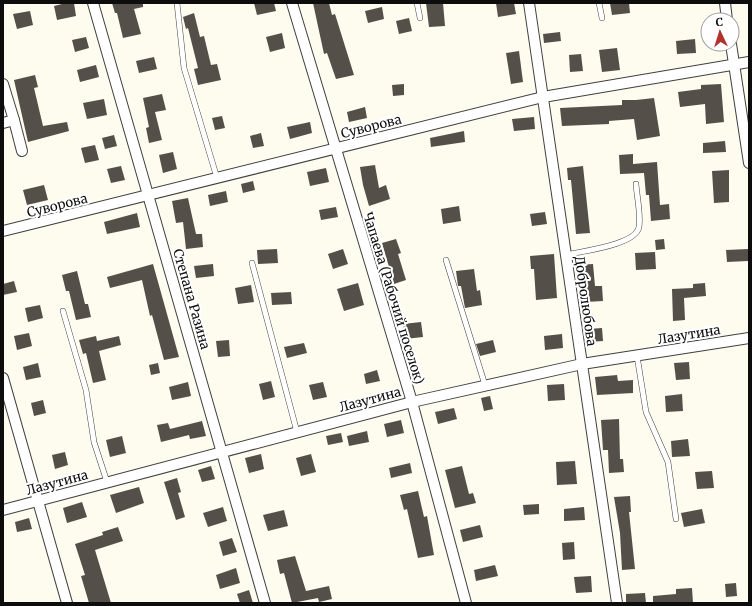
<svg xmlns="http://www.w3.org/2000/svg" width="752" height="606" font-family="Merriweather,serif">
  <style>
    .building { fill: #554f4a }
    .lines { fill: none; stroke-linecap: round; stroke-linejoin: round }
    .service-casing { stroke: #404040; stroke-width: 6 }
    .minor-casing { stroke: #404040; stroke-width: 12 }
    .service { stroke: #fff; stroke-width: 5 }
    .minor { stroke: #fff; stroke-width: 10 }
    .labels { text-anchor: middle; stroke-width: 4; stroke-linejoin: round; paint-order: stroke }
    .street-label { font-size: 13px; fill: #0d0d0d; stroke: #fff }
  </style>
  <rect width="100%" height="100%" fill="#fefcef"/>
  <g class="building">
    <path d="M66,3H74L76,16L57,20L54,6Z"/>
    <path d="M112,3H143V7L134,9L141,34L123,38L117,13H115Z"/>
    <path d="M254,3H274L276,11L257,15Z"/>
    <path d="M313,3H329L332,15L335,14L354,75L336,79L327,53L324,54Z"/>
    <path d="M426,3H443L445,26L429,27Z"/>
    <path d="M496,3H514L516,14L498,17Z"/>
    <path d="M610,3H629L630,13L612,15Z"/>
    <path d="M382,7L384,19L368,23L365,11Z"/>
    <path d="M30,11L33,25L17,29L13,14Z"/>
    <path d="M194,13L200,37L204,36L211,65L217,64L221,80L198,85L194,69L198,68L188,28L186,29L183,17Z"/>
    <path d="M409,18L412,31L399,34L396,21Z"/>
    <path d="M560,32L561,41L544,43L543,34Z"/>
    <path d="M282,33L285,48L270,52L266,37Z"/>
    <path d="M86,37L89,48L75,52L72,40Z"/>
    <path d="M695,39L696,53L677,54L676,41Z"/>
    <path d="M617,48L620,70L602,72L599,50Z"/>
    <path d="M519,51L523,82L511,84L506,53Z"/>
    <path d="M581,54L583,71L570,72L569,55Z"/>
    <path d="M154,57L157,69L139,73L136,61Z"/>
    <path d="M96,65L99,77L80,82L77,70Z"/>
    <path d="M35,75L38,87L34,88L43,126L67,122L69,131L28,142L14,80Z"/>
    <path d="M404,84V95L393,96L392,85Z"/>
    <path d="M721,84L724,122L706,124L705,104L680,107L678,92L701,89V85Z"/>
    <path d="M162,94L166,110L155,112L162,140L149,143L146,128L149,127L143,98Z"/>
    <path d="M654,98L660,136L637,140L634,119L609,121V124L562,126L560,108L622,105V100H636Z"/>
    <path d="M104,99L107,115L87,119L83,103Z"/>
    <path d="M365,107L367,118L349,122L347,112Z"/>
    <path d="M222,116L225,128L215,130L212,118Z"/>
    <path d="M534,117L535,129L514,131L512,119Z"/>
    <path d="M310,122L312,133L290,139L287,127Z"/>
    <path d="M464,131L465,142L431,147L430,138Z"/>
    <path d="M261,133L264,146L253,148L250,136Z"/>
    <path d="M114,135L117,146L105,149L102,138Z"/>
    <path d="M725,141L726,152L703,153V143Z"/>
    <path d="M95,145L99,160L85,163L81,148Z"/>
    <path d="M173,152L177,169L163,173L159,155Z"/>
    <path d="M633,154V164L657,162L660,205L669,204L670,219L651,221L649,195H646L644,173L620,174L619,155Z"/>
    <path d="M375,165L379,188L386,185L390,199L369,206L363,185L360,167Z"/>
    <path d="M121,166L125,180L111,183L107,169Z"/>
    <path d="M583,166L590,233L576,234L571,180H568L567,168Z"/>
    <path d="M326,168L329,182L310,186L307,172Z"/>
    <path d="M729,170V202L714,203L712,171Z"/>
    <path d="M253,181L255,190L243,193L241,184Z"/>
    <path d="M44,185L48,200L27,205L23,190Z"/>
    <path d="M226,191L228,202L210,206L208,195Z"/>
    <path d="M188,198L196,234H202L203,247L186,249L183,222L176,223L172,201Z"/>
    <path d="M459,206L461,221L443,224L441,209Z"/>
    <path d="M336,207L338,217L321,220L319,210Z"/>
    <path d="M545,212L547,224L532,226L530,214Z"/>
    <path d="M137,213L140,227L107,234L104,222Z"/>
    <path d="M396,239L401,253L398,254L406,280L394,284L382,243Z"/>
    <path d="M664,239L665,249L656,250L655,240Z"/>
    <path d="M277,249L278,263L258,264L257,250Z"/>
    <path d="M343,249L348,264L333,269L328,254Z"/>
    <path d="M748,249V261L727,262L726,250Z"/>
    <path d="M655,252L656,269L636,270L635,253Z"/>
    <path d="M554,254L557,298L536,300L534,269H531L530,256Z"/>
    <path d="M153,264L179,357L164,360L152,315L150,316L142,280L110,288L107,277Z"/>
    <path d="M213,264L214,276L196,278L194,266Z"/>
    <path d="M593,264L595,286H602L603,301L586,302L584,278L579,279L578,265Z"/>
    <path d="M474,269L477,291L480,290L482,305L465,308L461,286H458L456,271Z"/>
    <path d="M77,271L85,304H88L91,317L76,320L69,291H66L62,275Z"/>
    <path d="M14,281L17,292L3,295V284Z"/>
    <path d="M358,283L364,305L344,311L337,289Z"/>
    <path d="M705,283L706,296L684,298L685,320L673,321L672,289L693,288V284Z"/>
    <path d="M251,285L254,302L238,304L235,288Z"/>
    <path d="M291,292L292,304L272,305L271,293Z"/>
    <path d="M40,305L43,318L28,322L25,308Z"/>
    <path d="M421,322L423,337L405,339L403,324Z"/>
    <path d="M602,328L603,341L589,342L588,329Z"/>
    <path d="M29,333L32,346L17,350L14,336Z"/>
    <path d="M562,334L563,348L545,350L544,336Z"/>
    <path d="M96,336L97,341L119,336L121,345L99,351L106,380L93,383L86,353L83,354L79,340Z"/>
    <path d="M229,340L230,356L218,357L216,341Z"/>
    <path d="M493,340L496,352L480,356L476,344Z"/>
    <path d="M304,343L307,353L287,358L284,347Z"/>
    <path d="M689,362L690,379L676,380L674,363Z"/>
    <path d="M38,363L41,377L26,380L23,367Z"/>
    <path d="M158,363L160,373L151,375L149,365Z"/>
    <path d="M377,370L380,381L366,384L364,374Z"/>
    <path d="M617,375L618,381L633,380V393L597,395L595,377Z"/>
    <path d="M271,381L275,397L263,400L259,384Z"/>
    <path d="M188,382L191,396L172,400L169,387Z"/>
    <path d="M323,382L327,397L313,400L309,385Z"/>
    <path d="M564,384L565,400L548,401L547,385Z"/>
    <path d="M682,394L683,411L666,412L665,396Z"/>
    <path d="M490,396L493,409L484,411L481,398Z"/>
    <path d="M43,400L46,413L34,416L31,403Z"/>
    <path d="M454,408L457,419L438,424L435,412Z"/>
    <path d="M619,419L620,459H623L624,472L609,473L608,450H603L601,420Z"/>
    <path d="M401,420L404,433L387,437L384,424Z"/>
    <path d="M202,421L206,436L190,439L189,435L161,442L157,425L168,423L170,429Z"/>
    <path d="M367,431L369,442L349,446L347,436Z"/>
    <path d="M341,433L343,442L328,445L326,436Z"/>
    <path d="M122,436L126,453L110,457L106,440Z"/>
    <path d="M688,439L690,456L672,457L671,441Z"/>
    <path d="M65,452L68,465L55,469L52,455Z"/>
    <path d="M261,454L264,469L249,473L245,458Z"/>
    <path d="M311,454L316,472L301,476L296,458Z"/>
    <path d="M575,461L577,484L557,485L556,462Z"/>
    <path d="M410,463L412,473L391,478L389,468Z"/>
    <path d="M211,466L215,479L202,482L198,470Z"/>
    <path d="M462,466L469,494L473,493L476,503L455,508L445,470Z"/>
    <path d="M712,471L714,488L697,489L695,472Z"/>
    <path d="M177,478L181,492L178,493L185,517L176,520L164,482Z"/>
    <path d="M139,487L144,503L116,513L110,495Z"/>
    <path d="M418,491L424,517L427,516L434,555L418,558L407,509L404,510L400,495Z"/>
    <path d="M630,496L631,512H629L635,569L622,570L620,533L614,497Z"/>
    <path d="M82,502L87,517L67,523L63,508Z"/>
    <path d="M539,504V514L524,515L523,505Z"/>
    <path d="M223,507L227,521L208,527L203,513Z"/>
    <path d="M584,507L585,520L564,521V509Z"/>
    <path d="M702,509L705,523L684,527L681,513Z"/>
    <path d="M284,510L288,526L268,531L263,515Z"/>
    <path d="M29,518L32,529L17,532L15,522Z"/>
    <path d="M480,525L483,537L463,542L460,530Z"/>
    <path d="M118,527L123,541L95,550L111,603H89L81,576L85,575L75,544L103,535L102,532Z"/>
    <path d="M232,538L237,552L223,556L219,542Z"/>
    <path d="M574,542L575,559L563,560L562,543Z"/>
    <path d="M295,556L306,591L329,586L332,599L319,602L318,598L292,603L284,573L280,574L277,560Z"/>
    <path d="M495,565L498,576L476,581L474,570Z"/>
    <path d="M236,568L240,583L220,589L216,575Z"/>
    <path d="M591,576L592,592L576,593L574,577Z"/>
    <path d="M736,583L737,596L726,597L725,584Z"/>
    <path d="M692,588L693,603H653V596L676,594V589Z"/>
    <path d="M249,590L253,603H240L237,594Z"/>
    <path d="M645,593L646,603H626V594Z"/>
  </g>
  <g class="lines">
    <defs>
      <g id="service">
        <path d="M177,3L184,68L217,178"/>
        <path d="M417,3L420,18"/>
        <path d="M599,3L602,18"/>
        <path d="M566,255C582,251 636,245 639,227C641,214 637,198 636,184"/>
        <path d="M446,260L485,385"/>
        <path d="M252,263L297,432"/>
        <path d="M63,311L86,390L94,442L107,482"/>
        <path d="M637,356L646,412L668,462L676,519"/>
      </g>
      <g id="minor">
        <path d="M93,3L265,603"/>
        <path d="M292,3L412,402L466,603"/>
        <path d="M529,3L617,603"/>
        <path d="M725,3L727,20"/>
        <path d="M731,44L749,163"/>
        <path d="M3,84L14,120L3,123"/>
        <path d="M14,120L22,151"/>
        <path d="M3,231L543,97L749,62"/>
        <path d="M3,378L67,603"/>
        <path d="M3,510L412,402L582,364L749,338"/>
      </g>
    </defs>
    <use href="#service" class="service-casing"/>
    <use href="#minor" class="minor-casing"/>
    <use href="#service" class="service"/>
    <use href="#minor" class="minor"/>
  </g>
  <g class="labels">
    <g class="street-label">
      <text transform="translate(371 126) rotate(-14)" y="5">Суворова</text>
      <text transform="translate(57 205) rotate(-14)" y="5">Суворова</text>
      <text transform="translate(394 298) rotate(73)" y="5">Чапаева (Рабочий поселок)</text>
      <text transform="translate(192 299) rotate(74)" y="5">Степана Разина</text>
      <text transform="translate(586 301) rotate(82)" y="5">Добролюбова</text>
      <text transform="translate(689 334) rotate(-9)" y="5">Лазутина</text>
      <text transform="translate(370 399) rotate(-15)" y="5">Лазутина</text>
      <text transform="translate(57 482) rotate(-15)" y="5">Лазутина</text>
    </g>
  </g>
  <rect width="752" height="606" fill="none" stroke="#0d0d0d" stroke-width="8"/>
  <g transform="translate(720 32) rotate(356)"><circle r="19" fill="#ffffff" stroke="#9e9e9e"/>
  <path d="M0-3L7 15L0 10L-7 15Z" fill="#b33230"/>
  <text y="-6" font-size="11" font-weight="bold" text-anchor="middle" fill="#0d0d0d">С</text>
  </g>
</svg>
